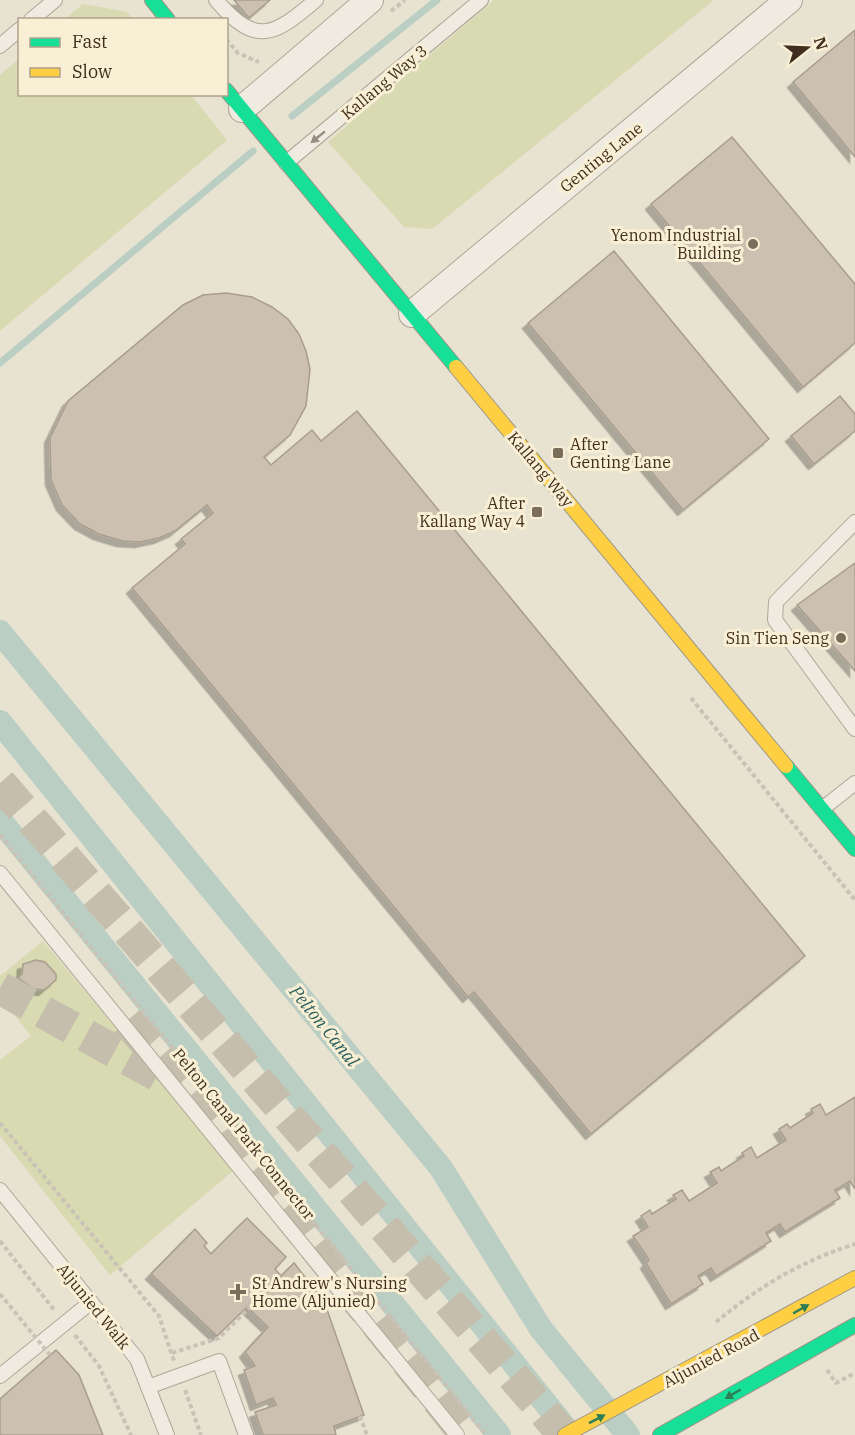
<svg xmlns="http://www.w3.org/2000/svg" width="855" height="1435" font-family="'IBM Plex Serif',serif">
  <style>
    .green { fill: #d8dab1 }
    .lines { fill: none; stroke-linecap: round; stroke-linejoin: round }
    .stream { stroke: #bacec3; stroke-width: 7 }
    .canal { stroke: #bacec3; stroke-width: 24 }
    .building { fill: #ccc0b0; stroke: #a99d8d; stroke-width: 1.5; filter: url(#shadow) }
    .highway-tunnel { stroke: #c6beac; stroke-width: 33; stroke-dasharray: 33 16; stroke-linecap: butt }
    .lane-casing { stroke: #aea698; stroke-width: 16 }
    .street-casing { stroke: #aea698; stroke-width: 28 }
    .fast-casing { stroke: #9d9688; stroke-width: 16 }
    .slow-casing { stroke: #9d9688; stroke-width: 16 }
    .path { stroke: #c9c3b7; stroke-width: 4; stroke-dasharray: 4.5 3; stroke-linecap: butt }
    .lane { stroke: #f0ebe1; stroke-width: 14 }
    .street { stroke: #f0ebe1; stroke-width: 26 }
    .fast { stroke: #16e098; stroke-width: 14 }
    .slow { stroke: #ffcf43; stroke-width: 14 }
    .path-bridge { stroke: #c9c3b7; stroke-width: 4; stroke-dasharray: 4.5 3; stroke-linecap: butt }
    .oneway { fill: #988c80 }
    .oneway2 { fill: #2d7e55 }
    .poi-dot { fill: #7a6d5c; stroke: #f9efd5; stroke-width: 2 }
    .labels { text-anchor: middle; stroke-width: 6; stroke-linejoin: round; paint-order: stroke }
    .street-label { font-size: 16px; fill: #3f2e1e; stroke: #f9efd5 }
    .poi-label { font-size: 16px; fill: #3f2e1e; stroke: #f9efd5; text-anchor: end }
    .water-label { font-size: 18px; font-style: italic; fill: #2c605d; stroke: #f9efd5 }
  </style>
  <defs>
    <filter id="shadow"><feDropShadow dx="-5.5" dy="5.5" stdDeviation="0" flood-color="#0004"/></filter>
  </defs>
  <rect width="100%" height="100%" fill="#e8e2d0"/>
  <g class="green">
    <path d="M494,0H714L432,229L404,227L328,142Z"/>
    <path d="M83,4L127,12L133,19H65Z"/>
    <path d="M19,59L20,94L191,95L227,140L0,331V75Z"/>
    <path d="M43,941L234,1170L110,1275L0,1136V1060L31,1036L0,997V976Z"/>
  </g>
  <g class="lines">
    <g class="stream">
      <path d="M292,116L437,0"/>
      <path d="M0,363L253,151"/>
    </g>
    <g class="canal">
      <path d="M0,632L441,1168L541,1329L628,1435"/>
      <path d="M0,722L571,1435"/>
      <path d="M0,820L499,1435"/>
    </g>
  </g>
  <g class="building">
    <path d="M234,0H270L249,18Z"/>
    <path d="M855,30V157L793,82Z"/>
    <path d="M732,137L855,284V343L803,387L651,204Z"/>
    <path d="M614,251L769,439L683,510L528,323Z"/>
    <path d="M226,293L252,297L272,307L288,319L299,334L306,351L310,369L306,406L290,435L264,457L271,465L312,430L321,441L357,411L805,956L591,1134L474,992L468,997L132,588L185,544L181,539L213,513L207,505L175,531L159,538L140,542L122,541L99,534L80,524L62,505L51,480L50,438L68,401L183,305L203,295Z"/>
    <path d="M840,396L855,414V431L814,464L791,436Z"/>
    <path d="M855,563V671L797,605Z"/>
    <path d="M36,960L45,962L56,974V980L44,990L34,989L18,978L22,974L23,964Z"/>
    <path d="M855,1097V1189L850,1181L835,1190L840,1198L785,1232L780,1224L766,1233L771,1241L716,1276L711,1268L698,1276L703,1284L671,1304L646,1263L649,1260L633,1236L648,1227L641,1216L650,1210L652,1214L676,1199L673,1195L682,1190L689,1201L717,1183L710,1172L719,1167L721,1171L744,1156L742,1153L751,1147L757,1158L768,1151L786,1140L779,1129L787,1124L790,1128L813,1113L811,1109L820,1104L826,1115Z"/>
    <path d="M247,1218L286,1257L275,1269L281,1276L294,1263L324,1301L364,1415L334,1426L336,1435H263L255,1412L276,1405L273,1398L256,1405L244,1370L255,1366L245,1352L268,1327L247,1307L217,1336L151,1274L195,1229L207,1243L204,1246L211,1254Z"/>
    <path d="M56,1350L79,1375L103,1435H0V1399Z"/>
  </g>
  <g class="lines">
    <g class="highway-tunnel">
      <path d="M0,783L564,1435"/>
      <path d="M0,988L168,1081"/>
      <path d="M127,1021L191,1093L466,1435"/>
    </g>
    <defs>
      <g id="lane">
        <path d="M216,0C256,47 274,36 316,0"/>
        <path d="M31,20L55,0"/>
        <path d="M0,46L20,29"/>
        <path d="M286,163L481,0"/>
        <path d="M855,522L776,602L775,620L855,729"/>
        <path d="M822,809L855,783"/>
        <path d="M0,873L457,1435"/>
        <path d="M0,1190L137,1359L167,1435"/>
        <path d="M0,1376L91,1302"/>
        <path d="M148,1387L219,1361L246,1435"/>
      </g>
      <g id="street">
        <path d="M242,109L370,0"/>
        <path d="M412,314L789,0"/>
      </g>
      <g id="fast">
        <path d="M152,0L168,20"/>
        <path d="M226,90L456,367"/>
        <path d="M786,766L855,849"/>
        <path d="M660,1435L855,1325"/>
      </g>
      <g id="slow">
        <path d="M456,367L786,766"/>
        <path d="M565,1435L855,1278"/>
      </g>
    </defs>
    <use href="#lane" class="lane-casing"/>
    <use href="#street" class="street-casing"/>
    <use href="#fast" class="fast-casing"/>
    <use href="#slow" class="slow-casing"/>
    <g class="path">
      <path d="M391,11L405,0"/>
      <path d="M226,39L238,53L259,62"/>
      <path d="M691,698L855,900"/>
      <path d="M0,835L486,1435"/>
      <path d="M0,1123L159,1316L174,1361"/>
      <path d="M0,1241L55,1311"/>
      <path d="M716,1322C760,1286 801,1261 855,1244"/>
      <path d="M75,1335L99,1366L131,1435"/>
      <path d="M172,1353L219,1338L249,1308"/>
      <path d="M827,1370L836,1383L855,1373"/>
      <path d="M185,1390L201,1435"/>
      <path d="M360,1416L367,1435"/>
    </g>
    <use href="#lane" class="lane"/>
    <use href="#street" class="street"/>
    <use href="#fast" class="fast"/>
    <use href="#slow" class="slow"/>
    <path class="path-bridge" d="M0,1294L50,1355"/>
  </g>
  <defs><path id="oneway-solid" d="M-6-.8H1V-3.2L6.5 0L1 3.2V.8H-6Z" transform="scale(1.5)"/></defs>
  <use class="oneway" href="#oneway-solid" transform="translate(318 137) rotate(141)"/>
  <g class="oneway2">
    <use href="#oneway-solid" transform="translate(801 1309) rotate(-29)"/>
    <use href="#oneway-solid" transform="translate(733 1394) rotate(150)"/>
    <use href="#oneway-solid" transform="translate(597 1419) rotate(-27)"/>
  </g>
  <g class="poi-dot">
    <circle cx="753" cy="244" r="6"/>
    <rect x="552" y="447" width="12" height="12" rx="3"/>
    <rect x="531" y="506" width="12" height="12" rx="3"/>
    <circle cx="841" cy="638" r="6"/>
    <path d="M235 1283h6v6h6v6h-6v6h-6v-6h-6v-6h6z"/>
  </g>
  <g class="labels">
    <g class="street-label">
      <text transform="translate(384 82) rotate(-40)" y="6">Kallang Way 3</text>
      <text transform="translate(601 157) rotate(-39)" y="6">Genting Lane</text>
      <text transform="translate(541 469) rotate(50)" y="6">Kallang Way</text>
      <text transform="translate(244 1134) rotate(51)" y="6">Pelton Canal Park Connector</text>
      <text transform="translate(94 1306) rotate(51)" y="6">Aljunied Walk</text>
      <text transform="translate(711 1358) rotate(-28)" y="6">Aljunied Road</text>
    </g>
    <g class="poi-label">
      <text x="741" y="241">Yenom Industrial<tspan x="741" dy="18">Building</tspan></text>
      <text x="570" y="450" text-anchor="start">After<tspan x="570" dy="18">Genting Lane</tspan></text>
      <text x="525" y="509">After<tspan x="525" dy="18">Kallang Way 4</tspan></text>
      <text x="829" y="644">Sin Tien Seng</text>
      <text x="252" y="1289" text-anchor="start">St Andrew's Nursing<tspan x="252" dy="18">Home (Aljunied)</tspan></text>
    </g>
    <g class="water-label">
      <text transform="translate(324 1026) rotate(51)" y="6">Pelton Canal</text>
    </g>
  </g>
  <rect x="18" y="18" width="210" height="78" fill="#f9efd5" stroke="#afa28c" stroke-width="1.5"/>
  <rect x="30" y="38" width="30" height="9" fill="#16e098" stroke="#afa28c" stroke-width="1.5"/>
  <text x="72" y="48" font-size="18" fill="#3f2e1e">Fast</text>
  <rect x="30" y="68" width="30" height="9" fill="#ffcf43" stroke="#afa28c" stroke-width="1.5"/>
  <text x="72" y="78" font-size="18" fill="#3f2e1e">Slow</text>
  <g transform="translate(807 48) rotate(72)" stroke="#f9efd5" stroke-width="4.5" paint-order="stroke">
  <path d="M0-4.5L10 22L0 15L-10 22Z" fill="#3f2e1e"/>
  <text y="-9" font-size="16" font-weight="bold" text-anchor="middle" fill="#3f2e1e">N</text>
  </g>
</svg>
